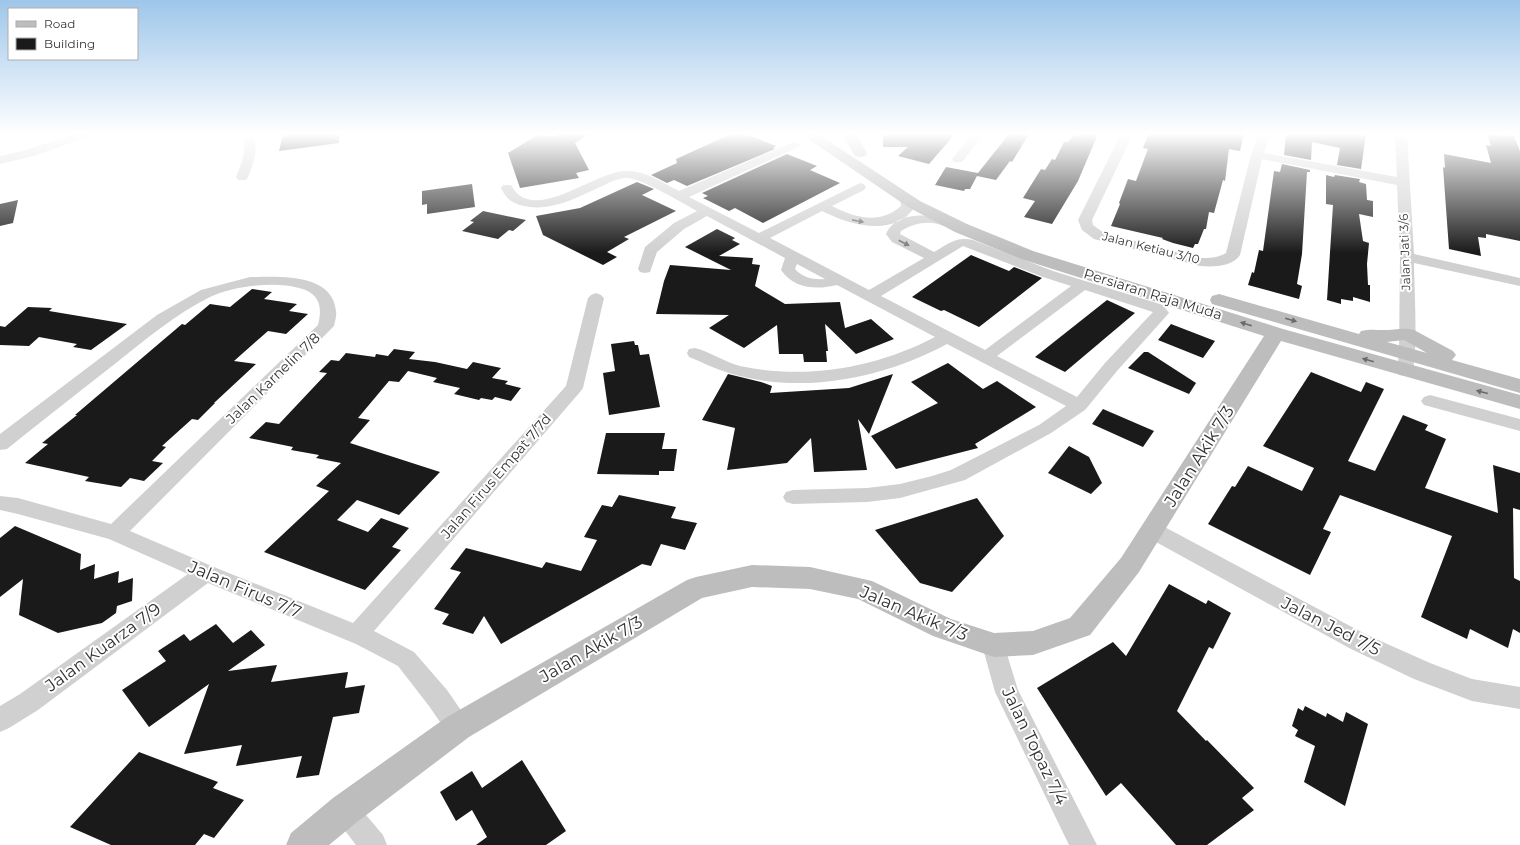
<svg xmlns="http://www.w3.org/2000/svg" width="1520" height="845" font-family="Montserrat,sans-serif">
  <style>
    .building { fill: #1a1a1a }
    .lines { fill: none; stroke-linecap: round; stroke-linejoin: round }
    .street { fill: #d0d0d0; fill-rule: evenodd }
    .secondary { fill: #bdbdbd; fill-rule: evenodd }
    .oneway { fill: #7a7a7a }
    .oneway2 { fill: #6a6a6a }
    .labels { text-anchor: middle; stroke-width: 4; stroke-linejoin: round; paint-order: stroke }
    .far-street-label { font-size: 12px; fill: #333; stroke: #fff }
    .street-label { font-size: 14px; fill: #333; stroke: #fff }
    .near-street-label { font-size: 17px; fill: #333; stroke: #fff }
  </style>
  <rect width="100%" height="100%" fill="#fff"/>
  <g class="building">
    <path d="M283,134H339V143L279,151Z"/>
    <path d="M539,134L553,137L557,134H589L575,143L589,170L576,173L579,178L520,188L508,153Z"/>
    <path d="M731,134H746L776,146L773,148L775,149L687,186L674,180L667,183L651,175L677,163L676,159Z"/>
    <path d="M883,134H955L929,164L898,156L908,147H883Z"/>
    <path d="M1009,134H1029L1012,162L1010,161L996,180L977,176L970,189H965L964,191L935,185L946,167L978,173Z"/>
    <path d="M1075,134H1098L1078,181L1052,224L1024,217L1035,201L1023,198L1041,169L1045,170L1052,159L1055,160L1064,142H1068Z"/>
    <path d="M1148,134H1244L1240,151L1229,149L1225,181L1223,180L1214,213L1209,212L1206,229H1204L1198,244H1195L1193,248L1173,243L1162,239L1163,238L1111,226L1120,204L1119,203L1128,179L1136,181L1148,149L1143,148Z"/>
    <path d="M1286,134H1366L1361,169L1337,165L1340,148L1312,142L1311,160L1284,155Z"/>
    <path d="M1487,134L1514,136L1520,151V241L1486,234V238L1478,237L1481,256L1449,249L1443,167L1445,168L1444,154L1491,163L1486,145L1491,146Z"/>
    <path d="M787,154L817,166L810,170L840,183L763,223L735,208L729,211L703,198L708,196L702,193Z"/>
    <path d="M1282,164L1310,170V172H1307L1302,254L1297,284L1302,286L1299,299L1248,285L1252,272L1254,273L1259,250L1263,251L1274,171L1280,172Z"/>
    <path d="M1326,175L1334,177L1335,175L1360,179L1359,182L1366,184L1367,200L1373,201V217L1359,214L1363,241L1369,243L1367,264L1368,285H1370V302L1353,297V301L1341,299V304L1327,300L1333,205L1326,204Z"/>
    <path d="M637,182L654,189L642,195L676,211L624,237L629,239L607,252L617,257L603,265L543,235L536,216L580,208Z"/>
    <path d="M472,184L475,207L427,214V204L422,205V191Z"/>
    <path d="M18,200L13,223L0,226V204Z"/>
    <path d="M483,211L526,220L513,231L509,230L498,239L462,231L474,222L470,221Z"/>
    <path d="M717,229L735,238L732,240L740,244L719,256L753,258L752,264L760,265L755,286L785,304L840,302L845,328L871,319L894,339L856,354L825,324L828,351H826L827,362H804L803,354H779L777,325L744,348L709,328L729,315L656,314L664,281L670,265L731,270L685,247Z"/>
    <path d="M971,255L1009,271L1014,267L1042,278L979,327L944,310L941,311L912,297Z"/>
    <path d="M252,289L272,292L264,299L297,304L289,311L308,314L286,334L268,331L234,361L256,364L214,403H215L198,420L192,419L162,446L166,447L152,461L163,463L144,481L130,478L121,487L85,481L89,477L25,463L48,444L42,443L77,415H75L182,324L185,325L210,304L230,307Z"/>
    <path d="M1107,300L1135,313L1065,372L1035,357Z"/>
    <path d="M28,307L52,308L49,311L127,324L91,350L73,347L77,344L39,337L29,346L0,345V326L5,327Z"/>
    <path d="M1171,324L1215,341L1203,358L1158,340Z"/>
    <path d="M634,341L635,345H638L640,355L649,354L660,407L609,415L603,373L615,371L611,344Z"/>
    <path d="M394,349L415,352L409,359L435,362L467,369L473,362L501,368L492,378L508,381L505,384L521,388L511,401L495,397L492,400L481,398L479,400L454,394L460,388L433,382L437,378L408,371L399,382L389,381L358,418L370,420L350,443L440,472L399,515L357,500L337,520L368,532L381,518L409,528L392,547L401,550L365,590L264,552L329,491L316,486L341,463L316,458L319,455L291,450L293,447L249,438L266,422L279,424L327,373L319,372L331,360L339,361L346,353L375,357L376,354L388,356Z"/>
    <path d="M1144,352H1148L1196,383L1189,394L1128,368Z"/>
    <path d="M948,363L983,389L997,381L1036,407L975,444L978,448L896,469L871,436L938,403L911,382Z"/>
    <path d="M1311,372L1361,392L1366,382L1384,389L1348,461L1375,471L1403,415L1428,425L1425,430L1446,439L1425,488L1498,513L1493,465L1520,473V510L1513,508L1514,578L1520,581V633L1513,629L1508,648L1470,629L1467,639L1421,617L1452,536L1340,495L1323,529L1331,532L1310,575L1208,524L1232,486L1235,487L1248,466L1302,491L1314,468L1263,446Z"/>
    <path d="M728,374L761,382L772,386L770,393L849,388L893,374L869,434L858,419L867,470L814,472L811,438L787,463L727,470L735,428L702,420Z"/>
    <path d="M1103,409L1154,431L1143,447L1092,424Z"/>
    <path d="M606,433H665L662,449H677L674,471H659V475L597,474Z"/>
    <path d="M1069,446L1089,457L1102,483L1091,494L1048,473Z"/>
    <path d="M619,495L676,507L671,518L697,523L685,550L661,544L651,566L642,564L501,644L484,616L473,634L442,624L449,614L434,609L461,572L450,569L466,548L542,568L546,562L581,571L597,540L584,537L602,505L612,507Z"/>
    <path d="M977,498L1004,536L952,592L920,583L875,530Z"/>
    <path d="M15,526L81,554L80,570L95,564L94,579L119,571L118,583L133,578L132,601L117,606L116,613L102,623L58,633L19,615L23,579L0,597V538Z"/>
    <path d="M1169,584L1206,604L1208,600L1231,613L1213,649L1209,647L1177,711L1206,741L1207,740L1254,788L1242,798L1254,810L1207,845H1176L1121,783L1106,796L1037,688L1113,642L1126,656Z"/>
    <path d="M216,624L233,643L251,630L265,645L228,671L277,665L271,682L348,672L345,688L365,685L359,713L333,717L319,775L296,778L302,756L236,766L242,745L184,754L209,684L149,727L122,690L166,661L158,651L184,634L190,641Z"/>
    <path d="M1305,706L1326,717L1327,713L1343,722L1346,712L1368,724L1345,806L1304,782L1315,746L1295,736L1298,730L1292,726L1298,708L1303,711Z"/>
    <path d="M139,752L218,782L213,788L244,800L214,838L204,834L195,845H111L70,827Z"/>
    <path d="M522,760L566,831L546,845H476L487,837L472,810L456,821L440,792L472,771L482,788Z"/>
  </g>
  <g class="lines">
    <g class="street">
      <path d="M74,134H91L90,136L34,156L0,164V156L26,150Z"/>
      <path d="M241,134H252C260,148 253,164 248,177L246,180H238L236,177C241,164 249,148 241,134Z"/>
      <path d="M973,134H984L962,162H954L952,159L954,156Z"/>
      <path d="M1121,134H1133L1092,220L1093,225L1104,233L1200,258C1210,258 1218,258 1226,253L1251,155L1258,134H1270L1264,153L1397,177L1395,134H1407L1414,254L1520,278V286L1414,263C1414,283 1419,362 1411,375L1405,376L1399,375L1397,371L1399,353L1400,257L1397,185L1262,159L1240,255C1232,267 1213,267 1200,266L1094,239L1082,230L1078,220Z"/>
      <path d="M794,142L798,143L800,145L798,147L689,197L759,233L860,183L864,184L866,187L864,190L832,206C856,218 879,225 901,206L900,199L901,196H911L915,207C893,238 850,225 822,211L770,238L869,290L924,258L892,242L886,234C897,208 936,215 957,221L959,224L957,227C950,229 945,226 938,224C924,221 913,224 901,231L900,234L934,252C948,244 956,236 973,240L1053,271L1163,305L1169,313L1117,371L1085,410L1051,433L965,480L900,498L867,502L793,504L786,502L783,497L786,492L793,490L867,488L900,484L932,476L951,470L1039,425L1066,406L947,344C882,379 801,395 729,373C715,369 702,362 689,357L687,353L689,349L695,348C711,352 724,362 740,366C806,380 876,368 935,337L837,285C817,290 794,289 781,270L785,258L707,216L684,229L657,252L650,272L645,273L640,272L638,269L645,247L674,223L697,211C682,203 643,179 628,178C619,177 608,183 600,187C576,198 550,212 524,206C512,203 506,199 501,188L503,185H511C514,189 515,192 519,195C546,215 597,171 626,171C645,170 663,183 679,191ZM963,246L1043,277L1071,286L985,350L881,296ZM797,264L825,279C814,280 803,278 795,269ZM1085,290L1153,312L1105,363L1077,397L997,356Z"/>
      <path d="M250,277C278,277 332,272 336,311C337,315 335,321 334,326L130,531L214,567L353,623L566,386L588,298L591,295L596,293L601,295L604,298L583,388L580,392L374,631L414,652L447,690L467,719L470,727L467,735L458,739L449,735L429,706L398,666L356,644L208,583L38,710L9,728L0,732V706L20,694L188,574L109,539L18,514L0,510V496L18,498L111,524L318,325C323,306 319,293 299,288C275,281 233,286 210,297C176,314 146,339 116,363C80,391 43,420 7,449L0,450V434L157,315L201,290Z"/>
      <path d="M1430,395L1520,419V431L1424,405L1421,401L1424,397Z"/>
      <path d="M1152,522L1159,524L1367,635L1430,663L1472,679L1520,687V709L1472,701L1414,679L1351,649L1145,536L1142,530L1145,524Z"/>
      <path d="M994,635L1002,638L1018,690L1097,845H1069L995,692L982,645L986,638Z"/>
      <path d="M345,797L354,801L383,835L387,845H356L336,819L332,810L336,801Z"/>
    </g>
    <g class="secondary">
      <path d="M801,134H818L920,201L967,224L1033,251L1283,329L1520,395V409L1281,341L1139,572L1090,635L1033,655L994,657L933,636L858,599L810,589L752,587L702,598L469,737L357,822L329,845H286L291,833L333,798L447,717L687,580L696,577L752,565L810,567L872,581L951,619L994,633L1033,631L1070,618L1121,558L1264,336L1021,259L955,232L908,207Z"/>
      <path d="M846,134H860L859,139L867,153L865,156L860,157L855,156L845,139Z"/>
      <path d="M1219,294L1359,334L1361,331C1369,329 1376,330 1384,330C1394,330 1404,327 1414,330L1453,351L1456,355L1452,360L1520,379V393L1212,304L1210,300L1212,296ZM1404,340L1427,353L1387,342Z"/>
    </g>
  </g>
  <defs><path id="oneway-solid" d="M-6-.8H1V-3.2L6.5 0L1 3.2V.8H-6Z"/></defs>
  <g class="oneway">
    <use href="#oneway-solid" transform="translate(858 221) rotate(11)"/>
    <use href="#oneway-solid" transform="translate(904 243) rotate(27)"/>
  </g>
  <g class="oneway2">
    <use href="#oneway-solid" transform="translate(1291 320) rotate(16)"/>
    <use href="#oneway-solid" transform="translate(1246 324) rotate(-163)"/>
    <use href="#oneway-solid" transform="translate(1368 360) rotate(-164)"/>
    <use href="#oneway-solid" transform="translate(1482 392) rotate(-165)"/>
  </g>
  <linearGradient id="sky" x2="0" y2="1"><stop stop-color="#9ec6ea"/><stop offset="0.53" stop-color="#fff"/><stop offset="1" stop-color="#fff" stop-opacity="0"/></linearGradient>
  <rect width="1520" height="253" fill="url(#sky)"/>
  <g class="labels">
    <g class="far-street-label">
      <text transform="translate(1151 248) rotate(14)" y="4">Jalan Ketiau 3/10</text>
      <text transform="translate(1405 252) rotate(-92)" y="4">Jalan Jati 3/6</text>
    </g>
    <g class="street-label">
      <text transform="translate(1153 294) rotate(17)" y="5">Persiaran Raja Muda</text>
      <text transform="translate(273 378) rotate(-44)" y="5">Jalan Karnelin 7/8</text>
      <text transform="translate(496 476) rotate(-49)" y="5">Jalan Firus Empat 7/7d</text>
    </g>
    <g class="near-street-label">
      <text transform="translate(1199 456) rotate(-58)" y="6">Jalan Akik 7/3</text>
      <text transform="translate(245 589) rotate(23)" y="6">Jalan Firus 7/7</text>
      <text transform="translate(914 613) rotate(23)" y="6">Jalan Akik 7/3</text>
      <text transform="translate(1331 626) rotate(27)" y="6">Jalan Jed 7/5</text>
      <text transform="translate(103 647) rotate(-36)" y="6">Jalan Kuarza 7/9</text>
      <text transform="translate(591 649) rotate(-30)" y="6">Jalan Akik 7/3</text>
      <text transform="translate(1035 746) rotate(64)" y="6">Jalan Topaz 7/4</text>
    </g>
  </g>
  <rect x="8" y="8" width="130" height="52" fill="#ffffff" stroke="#adadad"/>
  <rect x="16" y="21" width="20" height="6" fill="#bdbdbd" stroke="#adadad"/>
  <text x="44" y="28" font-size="12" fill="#333333">Road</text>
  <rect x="16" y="38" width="20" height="12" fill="#1a1a1a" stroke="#adadad"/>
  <text x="44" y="48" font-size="12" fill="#333333">Building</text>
</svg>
